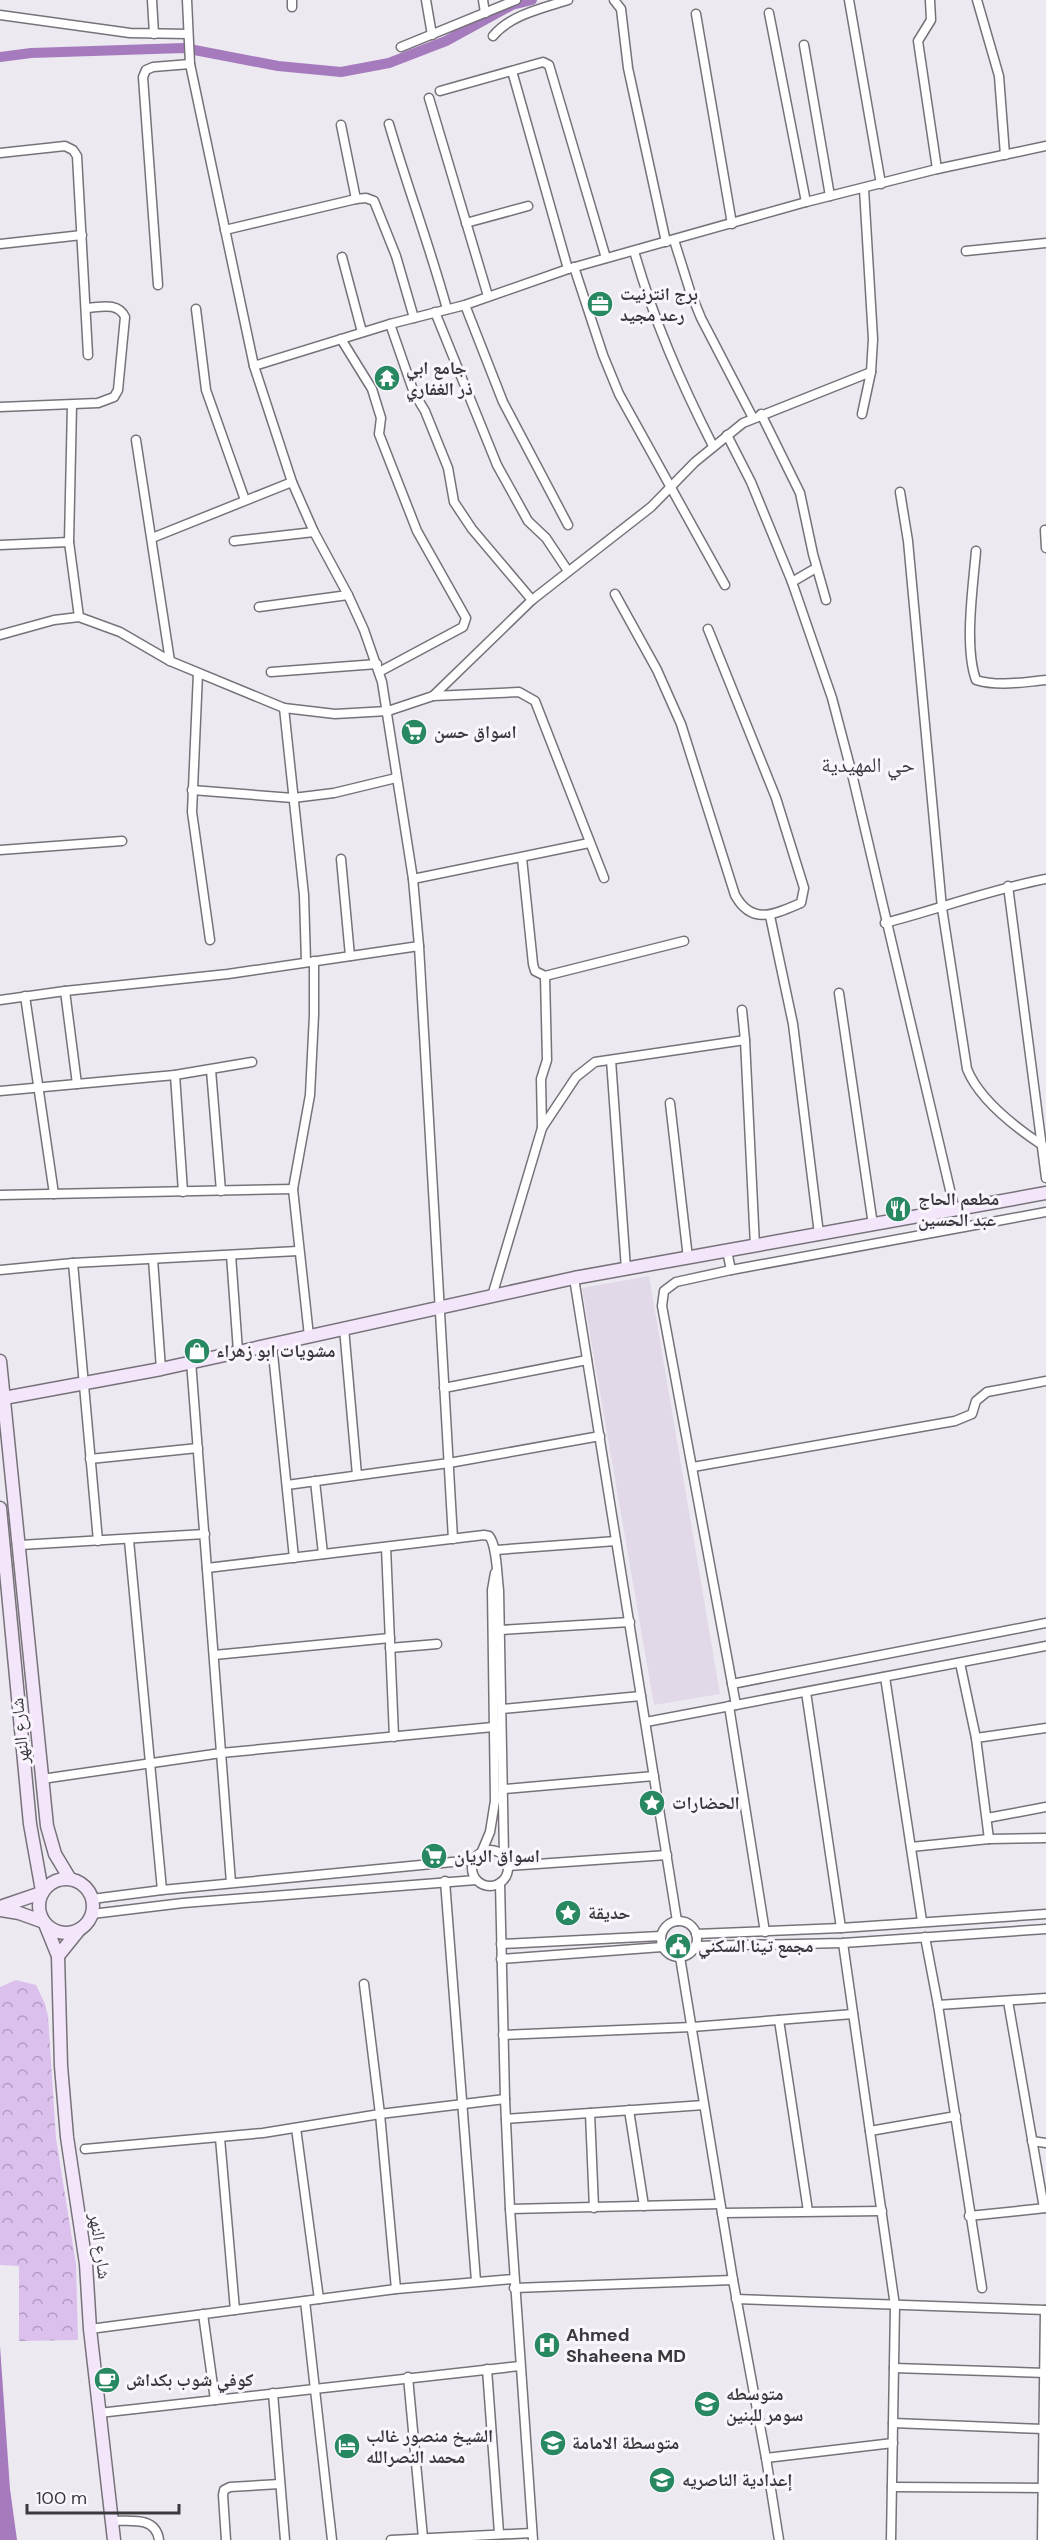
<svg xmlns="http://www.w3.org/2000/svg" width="1046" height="2540" font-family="'DM Sans','Noto Naskh Arabic',sans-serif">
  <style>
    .built { fill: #e1d9e7 }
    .park { fill: url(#park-crowns) }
    .water { fill: #a57bbe }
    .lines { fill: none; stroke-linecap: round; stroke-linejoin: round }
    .canal { stroke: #a57bbe; stroke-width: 10 }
    .street-casing { stroke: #777279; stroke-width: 11 }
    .secondary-casing { stroke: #777279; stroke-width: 15 }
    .street { stroke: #fff; stroke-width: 8 }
    .secondary { stroke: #f3e6fb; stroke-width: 12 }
    .labels { text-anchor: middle; stroke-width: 6; stroke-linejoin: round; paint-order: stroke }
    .poi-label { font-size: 18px; font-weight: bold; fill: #3b393c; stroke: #fbf6fe; text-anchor: start }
    .street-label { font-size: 18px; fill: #3b393c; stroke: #fbf6fe }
    .quarter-label { font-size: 21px; fill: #3b393c; stroke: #fbf6fe }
  </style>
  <defs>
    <pattern id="park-crowns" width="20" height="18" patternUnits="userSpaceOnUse" patternTransform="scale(1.5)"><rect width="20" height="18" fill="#dbbfed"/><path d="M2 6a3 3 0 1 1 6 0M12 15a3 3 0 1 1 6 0" fill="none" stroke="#b39cc1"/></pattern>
  </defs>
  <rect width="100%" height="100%" fill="#ede9f1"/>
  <path class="built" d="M649,1276L720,1694L654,1705L582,1288Z"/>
  <path class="park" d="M16,1980L36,1985L45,2004L48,2016L56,2138L76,2264L78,2340L19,2341V2266L0,2265V1987Z"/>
  <path class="water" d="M0,2346L10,2489L17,2540H0Z"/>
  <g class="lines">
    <path class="canal" d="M0,57L31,53L184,48L278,66L341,72L389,63L446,41L512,5L532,0"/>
    <defs>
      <g id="street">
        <path d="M152,0L154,34"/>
        <path d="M187,0L190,64L254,366L292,482L314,532L348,595L364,630L382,682L413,879L419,946L453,1539"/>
        <path d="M292,0V7"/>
        <path d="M426,0L432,35"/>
        <path d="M483,0L485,13"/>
        <path d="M614,0L621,9L628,68L666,242"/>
        <path d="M849,0L881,184"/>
        <path d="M930,0L931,20L918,41L937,169"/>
        <path d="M977,0L999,76L1005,155"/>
        <path d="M769,13L806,202"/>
        <path d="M696,14L732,224"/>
        <path d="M0,15L130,33L188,34"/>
        <path d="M493,36C510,15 543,8 568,0"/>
        <path d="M804,45L830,196"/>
        <path d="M401,47L516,0"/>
        <path d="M512,71L568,269"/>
        <path d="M440,91L543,62L549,65L606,258"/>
        <path d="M429,98L488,296"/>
        <path d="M389,124C407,186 430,247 447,309"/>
        <path d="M341,125L356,199"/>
        <path d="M0,153L65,146L73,150L77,156L88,355"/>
        <path d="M466,223L528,206"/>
        <path d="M225,230L356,199L366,198L374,201L396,256L414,318"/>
        <path d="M674,240L690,291L701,318L753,418"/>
        <path d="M0,244L82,235"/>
        <path d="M634,251C654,321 680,381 713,446"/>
        <path d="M966,251L1046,243"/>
        <path d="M342,257L362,332"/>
        <path d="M574,267L603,355L619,394L725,585"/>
        <path d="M158,285L143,77L146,70L153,67L190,64"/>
        <path d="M465,305L503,402L568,525"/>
        <path d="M196,309L206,390L245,500"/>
        <path d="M435,312L497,465L528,521L546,538L568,571"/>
        <path d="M390,324L414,393L425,411L448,468L454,502L472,529L532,600"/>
        <path d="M341,339L372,389L381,418L379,434L417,531L466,618L463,627L379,672"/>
        <path d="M254,366L390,324L465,305L568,269L806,202L937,169L1046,146"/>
        <path d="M72,405L69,542L79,617"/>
        <path d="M0,407L98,403L114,397L118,390L125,317C118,302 101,307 87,308"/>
        <path d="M761,414L800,493L813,554L826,600"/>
        <path d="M862,414L871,372L873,339L864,189"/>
        <path d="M727,435L751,482L792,582L832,698L852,774L955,1211"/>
        <path d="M136,440L170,661"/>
        <path d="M900,492L908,541L942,908L967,1069C979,1099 1015,1127 1042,1145"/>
        <path d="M1045,530L1046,548"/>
        <path d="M152,538L292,482"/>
        <path d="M234,541L314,532"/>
        <path d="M0,545L69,542"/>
        <path d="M976,551C973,587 964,647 976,680C999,687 1023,682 1046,680"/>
        <path d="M792,582L816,568"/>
        <path d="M615,594L657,670L681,724L735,895C752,926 775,914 801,903L804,888L776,798L708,629"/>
        <path d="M259,607L348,595"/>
        <path d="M0,635L54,620L79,617L120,632L170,661L284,708L335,714L388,711L433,696L532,600L651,507L695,462L743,423L871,372"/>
        <path d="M271,672L377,664"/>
        <path d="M198,673L192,812L210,940"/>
        <path d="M433,696L519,692L535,701L604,878"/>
        <path d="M284,708L304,895L306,962"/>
        <path d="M192,790L293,798L334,793L396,778"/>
        <path d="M0,850L122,841"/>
        <path d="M522,858L533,964L535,971L545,976L684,941"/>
        <path d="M341,859L350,956"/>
        <path d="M413,879L589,843"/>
        <path d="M1008,886L1046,1178"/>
        <path d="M770,916L793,1024L819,1234"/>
        <path d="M885,923C939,909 992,889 1046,879"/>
        <path d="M65,991L77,1084"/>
        <path d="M839,993L873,1225"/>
        <path d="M25,996L54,1194"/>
        <path d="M0,1000L65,991L228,974L419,946"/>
        <path d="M742,1010L745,1040L755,1246"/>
        <path d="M611,1060L626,1269"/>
        <path d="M211,1070L221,1191"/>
        <path d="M175,1075L183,1192"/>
        <path d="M0,1091L175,1075L252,1062"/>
        <path d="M670,1103L688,1258"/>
        <path d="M542,1128L576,1077L595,1062L745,1040"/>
        <path d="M0,1195L293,1189"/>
        <path d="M727,1251L731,1270"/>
        <path d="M231,1255L238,1351"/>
        <path d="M153,1259L161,1369"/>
        <path d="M73,1263L98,1541"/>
        <path d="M0,1270L73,1263L298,1251"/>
        <path d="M574,1278L677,1921"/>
        <path d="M492,1296L542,1128L541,1079L547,1060L545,976"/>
        <path d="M344,1328L357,1475"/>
        <path d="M309,1336L293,1189L310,1095L314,1015V961"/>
        <path d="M272,1344L294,1558"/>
        <path d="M191,1361L231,1883"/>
        <path d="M444,1388L587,1360"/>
        <path d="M90,1459L198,1448"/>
        <path d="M693,1467L955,1421L972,1414L976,1401L987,1392L1046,1381"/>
        <path d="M315,1481L323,1554"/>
        <path d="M287,1485L449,1463L600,1436"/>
        <path d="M129,1540L162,1890"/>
        <path d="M20,1545L205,1534"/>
        <path d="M386,1547L394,1737"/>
        <path d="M496,1550L616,1541"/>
        <path d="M207,1568L484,1535L489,1536C497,1545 497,1576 499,1590L504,1856"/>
        <path d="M500,1630L630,1622"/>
        <path d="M390,1648L437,1644"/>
        <path d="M214,1655L390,1638"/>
        <path d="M960,1663L976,1738L989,1839"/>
        <path d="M885,1677L922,1921"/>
        <path d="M732,1684L1046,1623"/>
        <path d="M806,1692L841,1928"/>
        <path d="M736,1705L662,1306L664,1291L676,1282L731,1270L1046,1212"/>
        <path d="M729,1706L765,1932"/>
        <path d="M502,1709L641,1696"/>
        <path d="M646,1722L1046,1646"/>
        <path d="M976,1738L1046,1728"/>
        <path d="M42,1779L221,1753L493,1727"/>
        <path d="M504,1789L654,1776"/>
        <path d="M987,1818L1046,1807"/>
        <path d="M911,1847L989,1839L1046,1838"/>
        <circle cx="490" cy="1868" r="18"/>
        <path d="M482,1851L490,1832L495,1801L492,1590L495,1573"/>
        <path d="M508,1866L667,1855"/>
        <path d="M445,1881L476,2281"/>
        <path d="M500,1883L505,2099L510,2209L533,2540"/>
        <path d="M92,1899L162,1890L473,1860"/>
        <path d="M92,1914L183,1903L476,1880"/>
        <circle cx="679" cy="1939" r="18"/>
        <path d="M696,1934L841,1928L1046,1914"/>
        <path d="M925,1937L938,2005L982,2288"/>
        <path d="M843,1943L895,2306L891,2540"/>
        <path d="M501,1944L661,1936"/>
        <path d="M695,1946L843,1943L1046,1929"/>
        <path d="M680,1957L733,2280L766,2458L779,2540"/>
        <path d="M501,1959L662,1947"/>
        <path d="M364,1984L380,2114L396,2289"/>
        <path d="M1008,2001L1044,2208"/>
        <path d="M938,2005L1046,1998"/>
        <path d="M779,2020L808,2211"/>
        <path d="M503,2035L692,2027L853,2014"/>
        <path d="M629,2110L644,2206"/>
        <path d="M590,2113L594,2208"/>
        <path d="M506,2119L704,2105"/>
        <path d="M296,2128L319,2299"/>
        <path d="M870,2131L956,2116"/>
        <path d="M220,2138L235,2310"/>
        <path d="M1032,2141L1046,2143"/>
        <path d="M85,2149L263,2133L380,2114L505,2099"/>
        <path d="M510,2209L720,2204"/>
        <path d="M722,2213L882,2211"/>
        <path d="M969,2216L1046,2208"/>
        <path d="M514,2288L733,2280"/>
        <path d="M736,2299L1046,2310"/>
        <path d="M305,2301L332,2540"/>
        <path d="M203,2314L215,2400"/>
        <path d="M90,2329L396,2289L513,2279"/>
        <path d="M894,2368L1046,2373"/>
        <path d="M487,2369L499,2533"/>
        <path d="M408,2377L423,2538"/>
        <path d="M273,2393L285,2540"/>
        <path d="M99,2413L520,2366"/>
        <path d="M893,2423L1043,2429"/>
        <path d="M766,2458L893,2443"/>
        <path d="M892,2487L1046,2488"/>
        <path d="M111,2521C130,2521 156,2516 159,2540"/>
        <path d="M226,2540L223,2495L224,2490L230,2487L280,2484"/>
        <path d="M391,2540L532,2533"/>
        <path d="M1042,2540L1045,2310"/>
      </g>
      <g id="secondary">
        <path d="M0,1361L47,1826L55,1854L70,1879"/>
        <path d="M4,1398L161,1369L574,1278L1046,1193"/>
        <path d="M0,1508L30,1824L42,1891"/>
        <circle cx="66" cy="1906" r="27"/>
        <path d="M0,1907L41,1893"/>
        <path d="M0,1910L19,1913L44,1922"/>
        <path d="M45,1924L58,1956L61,2066L67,2137L86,2264L90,2329L114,2540"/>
        <path d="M58,1956L79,1930"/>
      </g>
    </defs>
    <use href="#street" class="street-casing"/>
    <use href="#secondary" class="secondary-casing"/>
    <use href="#street" class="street"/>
    <use href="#secondary" class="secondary"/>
  </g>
  <defs>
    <symbol id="office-disc" viewBox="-11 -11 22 22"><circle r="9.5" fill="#278861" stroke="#fbf6fe"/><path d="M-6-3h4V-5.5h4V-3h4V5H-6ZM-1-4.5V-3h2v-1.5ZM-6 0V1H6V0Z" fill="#fff"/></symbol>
    <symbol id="temple-disc" viewBox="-11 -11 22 22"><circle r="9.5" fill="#278861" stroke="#fbf6fe"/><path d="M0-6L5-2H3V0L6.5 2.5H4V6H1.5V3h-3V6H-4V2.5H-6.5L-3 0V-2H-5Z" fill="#fff"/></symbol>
    <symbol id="supermarket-disc" viewBox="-11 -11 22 22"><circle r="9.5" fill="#278861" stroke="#fbf6fe"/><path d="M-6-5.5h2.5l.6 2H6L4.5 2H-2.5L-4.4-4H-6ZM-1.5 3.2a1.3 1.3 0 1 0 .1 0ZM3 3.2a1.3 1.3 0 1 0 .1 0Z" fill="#fff"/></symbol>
    <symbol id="restaurant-disc" viewBox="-11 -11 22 22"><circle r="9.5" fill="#278861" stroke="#fbf6fe"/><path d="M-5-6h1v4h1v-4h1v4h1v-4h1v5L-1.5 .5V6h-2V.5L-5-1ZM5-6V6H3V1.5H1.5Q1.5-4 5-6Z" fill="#fff"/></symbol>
    <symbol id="shop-disc" viewBox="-11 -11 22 22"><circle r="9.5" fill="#278861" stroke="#fbf6fe"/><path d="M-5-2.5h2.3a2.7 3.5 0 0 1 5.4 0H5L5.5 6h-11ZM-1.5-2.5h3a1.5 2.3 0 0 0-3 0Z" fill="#fff"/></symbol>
    <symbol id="sight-disc" viewBox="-11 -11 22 22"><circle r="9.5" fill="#278861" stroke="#fbf6fe"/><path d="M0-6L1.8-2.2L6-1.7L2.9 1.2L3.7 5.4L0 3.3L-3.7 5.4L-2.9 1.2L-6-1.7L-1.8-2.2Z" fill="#fff"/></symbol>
    <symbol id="civic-disc" viewBox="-11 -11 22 22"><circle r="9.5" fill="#278861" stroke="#fbf6fe"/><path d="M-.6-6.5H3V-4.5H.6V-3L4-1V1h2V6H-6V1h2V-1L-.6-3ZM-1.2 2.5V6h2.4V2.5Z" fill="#fff"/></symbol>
    <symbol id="hospital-disc" viewBox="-11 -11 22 22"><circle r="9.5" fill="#278861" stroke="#fbf6fe"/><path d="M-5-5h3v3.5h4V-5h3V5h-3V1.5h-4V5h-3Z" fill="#fff"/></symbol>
    <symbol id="cafe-disc" viewBox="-11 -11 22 22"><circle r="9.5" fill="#278861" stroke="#fbf6fe"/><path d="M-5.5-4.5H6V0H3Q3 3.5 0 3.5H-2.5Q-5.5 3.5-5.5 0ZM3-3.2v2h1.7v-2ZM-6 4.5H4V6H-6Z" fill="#fff"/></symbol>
    <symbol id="school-disc" viewBox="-11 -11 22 22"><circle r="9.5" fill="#278861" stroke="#fbf6fe"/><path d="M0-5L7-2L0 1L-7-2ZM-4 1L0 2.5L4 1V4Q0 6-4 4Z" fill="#fff"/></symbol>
    <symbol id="hotel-disc" viewBox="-11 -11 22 22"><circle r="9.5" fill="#278861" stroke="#fbf6fe"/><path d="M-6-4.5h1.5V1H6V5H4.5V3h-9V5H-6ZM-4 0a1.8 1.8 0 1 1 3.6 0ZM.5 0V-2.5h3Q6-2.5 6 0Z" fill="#fff"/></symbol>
  </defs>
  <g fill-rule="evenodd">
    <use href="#office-disc" x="585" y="289" width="30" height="30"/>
    <use href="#temple-disc" x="372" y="363" width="30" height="30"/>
    <use href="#supermarket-disc" x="399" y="717" width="30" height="30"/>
    <use href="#restaurant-disc" x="883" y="1194" width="30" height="30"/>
    <use href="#shop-disc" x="182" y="1336" width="30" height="30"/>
    <use href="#sight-disc" x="637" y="1788" width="30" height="30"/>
    <use href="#supermarket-disc" x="419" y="1841" width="30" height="30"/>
    <use href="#sight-disc" x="553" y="1898" width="30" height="30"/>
    <use href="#civic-disc" x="663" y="1931" width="30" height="30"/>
    <use href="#hospital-disc" x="532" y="2330" width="30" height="30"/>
    <use href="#cafe-disc" x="92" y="2365" width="30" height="30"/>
    <use href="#school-disc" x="692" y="2389" width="30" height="30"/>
    <use href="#school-disc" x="538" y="2428" width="30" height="30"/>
    <use href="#hotel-disc" x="332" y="2431" width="30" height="30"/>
    <use href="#school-disc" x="647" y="2465" width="30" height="30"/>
  </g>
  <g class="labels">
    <g class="poi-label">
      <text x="620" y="300">برج انترنيت<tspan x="620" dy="21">رعد مجيد</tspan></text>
      <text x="406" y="374">جامع ابي<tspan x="406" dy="21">ذر الغفاري</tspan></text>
      <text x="434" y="738">اسواق حسن</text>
      <text x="918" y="1205">مطعم الحاج<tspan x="918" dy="21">عبد الحسين</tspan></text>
      <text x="216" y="1357">مشويات ابو زهراء</text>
      <text x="672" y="1809">الحضارات</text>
      <text x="454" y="1862">اسواق الريان</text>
      <text x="588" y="1919">حديقة</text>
      <text x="698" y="1952">مجمع تينا السكني</text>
      <text x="566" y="2341">Ahmed<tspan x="566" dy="21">Shaheena MD</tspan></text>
      <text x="126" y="2386">كوفي شوب بكداش</text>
      <text x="726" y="2400">متوسطه<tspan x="726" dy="21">سومر للبنين</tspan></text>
      <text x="366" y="2442">الشيخ منصور غالب<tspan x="366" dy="21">محمد النصرالله</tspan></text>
      <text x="572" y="2449">متوسطة الامامة</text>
      <text x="682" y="2486">إعدادية الناصريه</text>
    </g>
    <g class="street-label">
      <text transform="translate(20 1731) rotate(-95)" y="6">شارع النهر</text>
      <text transform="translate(100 2246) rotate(82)" y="6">شارع النهر</text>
    </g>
    <g class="quarter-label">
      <text x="868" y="772">حي المهيدية</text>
    </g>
  </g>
  <path d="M27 2504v9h152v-9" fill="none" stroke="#3b393c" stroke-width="3"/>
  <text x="36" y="2504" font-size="18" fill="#3b393c" stroke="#fbf6fe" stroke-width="4.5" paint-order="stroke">100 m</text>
</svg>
